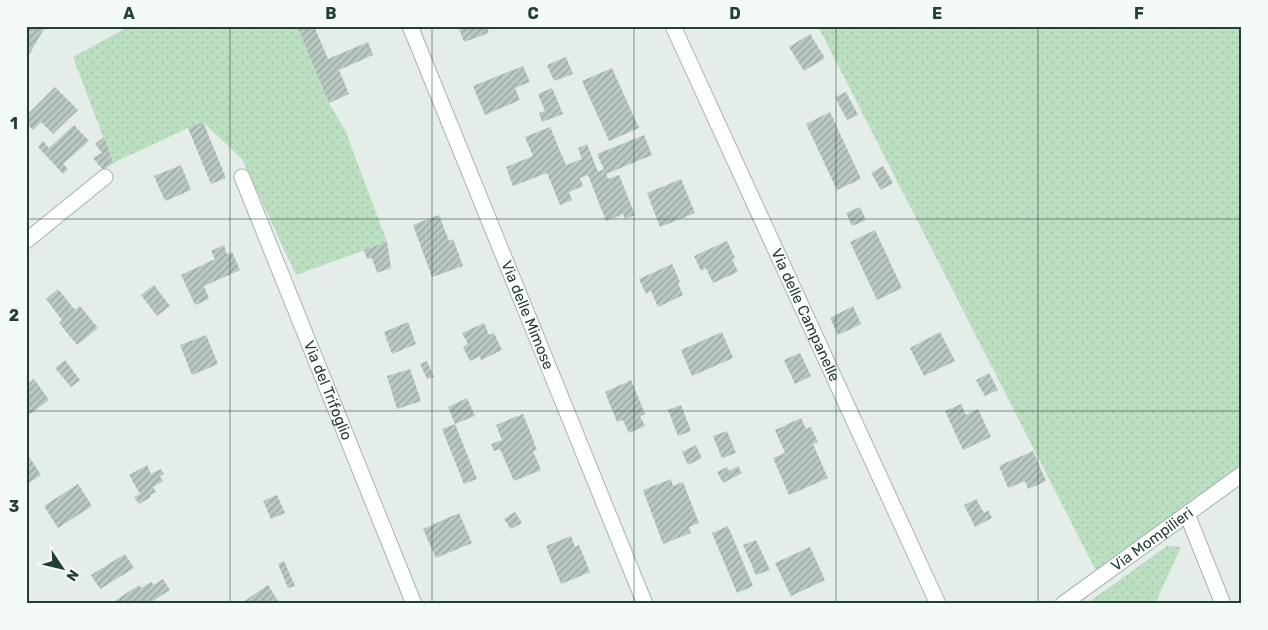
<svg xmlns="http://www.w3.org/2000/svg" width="1268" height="630" font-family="Rubik,sans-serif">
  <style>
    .grass { fill: url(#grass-dots) }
    .building { fill: url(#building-hatch) }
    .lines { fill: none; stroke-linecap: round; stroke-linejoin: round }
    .minor-casing { stroke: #a6b5af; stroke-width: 17 }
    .tertiary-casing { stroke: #a6b5af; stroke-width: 17 }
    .minor { stroke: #fff; stroke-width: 15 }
    .tertiary { stroke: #fff; stroke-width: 15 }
    .grid { fill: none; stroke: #233f35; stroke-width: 1; stroke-opacity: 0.55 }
    .labels { text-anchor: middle; stroke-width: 5; stroke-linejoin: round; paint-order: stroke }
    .street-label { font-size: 15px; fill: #233f35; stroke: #f4faf6 }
    .neatline { fill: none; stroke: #233f35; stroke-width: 2 }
    .grid-label { font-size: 16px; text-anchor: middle; font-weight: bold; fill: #233f35 }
  </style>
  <defs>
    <pattern id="grass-dots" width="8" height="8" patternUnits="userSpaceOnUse" patternTransform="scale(1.25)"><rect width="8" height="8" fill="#bcdfc2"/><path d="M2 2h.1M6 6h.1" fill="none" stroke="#a1c0a7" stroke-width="1.8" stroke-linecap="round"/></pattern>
    <pattern id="building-hatch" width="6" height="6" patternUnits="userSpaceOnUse" patternTransform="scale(1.25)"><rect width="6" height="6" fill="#b9c8c1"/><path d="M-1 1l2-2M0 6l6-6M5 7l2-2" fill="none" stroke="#96a49e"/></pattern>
  </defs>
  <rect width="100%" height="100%" fill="#e4ede8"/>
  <g class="grass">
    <path d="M130,26H297L329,103L345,130L387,242L296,275L242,159L203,122L188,128L113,163L73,57Z"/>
    <path d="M818,26H1242V466L1096,571Z"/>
    <path d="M1167,546L1181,547L1155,604H1086Z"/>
  </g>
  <g class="building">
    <path d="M26,26H39L44,29L26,60Z"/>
    <path d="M297,26H314L328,59L368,42L373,55L339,70L349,94L329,103Z"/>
    <path d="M458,26H486L489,33L464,42Z"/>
    <path d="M810,34L825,58L804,71L789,47Z"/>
    <path d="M566,57L573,74L554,81L547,65Z"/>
    <path d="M523,66L530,82L515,88L520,100L485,115L473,86Z"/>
    <path d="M612,68L639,128L609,141L582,81Z"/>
    <path d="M55,87L78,110L53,134L41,122L33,130L26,123V116Z"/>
    <path d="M552,88L563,114L542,122L539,113L545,111L538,94Z"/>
    <path d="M846,92L858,115L847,120L835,97Z"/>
    <path d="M830,112L861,179L837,190L806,124Z"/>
    <path d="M203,122L226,178L211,184L188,128Z"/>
    <path d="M74,125L89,141L63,164L68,169L63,174L38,147L43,141L49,148Z"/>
    <path d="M550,127L566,165L582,159L578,148L587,144L598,172L604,169L597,154L644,135L652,155L606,174L608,179L619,175L635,215L625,219L623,214L606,221L588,175L580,178L583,186L569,192L572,200L560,205L547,173L513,186L506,167L533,156L525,137Z"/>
    <path d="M104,137L113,163L103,170L93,158L102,153L95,144Z"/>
    <path d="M181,165L191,190L165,201L154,176Z"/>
    <path d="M883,166L893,183L881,190L871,173Z"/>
    <path d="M681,179L695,213L660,227L647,193Z"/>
    <path d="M860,207L866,220L852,226L846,213Z"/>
    <path d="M439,215L449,241L453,239L463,266L432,277L413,225Z"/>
    <path d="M875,230L902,288L877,300L850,242Z"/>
    <path d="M727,241L735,258L732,259L738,272L713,283L706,268L701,271L694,256Z"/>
    <path d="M387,242L391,268L377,273L372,258L367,259L364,250Z"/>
    <path d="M224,245L227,254L232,252L240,270L204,286L209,299L195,305L181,275L215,259L211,251Z"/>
    <path d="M672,264L680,282L678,283L683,295L658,307L651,291L646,294L639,279Z"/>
    <path d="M154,285L170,306L157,316L141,295Z"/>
    <path d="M58,289L75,310L80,306L98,328L77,345L59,323L62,320L46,299Z"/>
    <path d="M853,306L861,324L838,335L830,318Z"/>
    <path d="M408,322L416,344L392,354L384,332Z"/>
    <path d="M484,323L489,335L494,333L502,350L481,360L480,356L470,361L463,347L468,344L462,333Z"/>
    <path d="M722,332L733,358L692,376L681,350Z"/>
    <path d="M940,332L955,361L924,376L910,348Z"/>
    <path d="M206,335L218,364L192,375L180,345Z"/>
    <path d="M800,353L811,376L795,384L784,360Z"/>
    <path d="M65,360L80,380L71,387L55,368Z"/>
    <path d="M427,361L434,377L427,379L420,364Z"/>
    <path d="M410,369L421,401L397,409L387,376Z"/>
    <path d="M989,373L998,390L985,396L976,380Z"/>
    <path d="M34,379L49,400L30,414L26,409V385Z"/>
    <path d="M631,380L645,414L640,416L645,426L629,433L623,420L617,422L605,392Z"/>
    <path d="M467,398L475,416L455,424L448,407Z"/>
    <path d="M961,404L966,415L978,409L991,437L963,450L945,411Z"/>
    <path d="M681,405L691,431L678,436L668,410Z"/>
    <path d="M523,414L537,450L533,451L541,470L514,481L500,449L494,451L491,444L502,440L496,425Z"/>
    <path d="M801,418L806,429L811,427L818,442L813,444L828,478L789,495L773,458L785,453L775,430Z"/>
    <path d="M455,424L477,479L464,484L442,429Z"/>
    <path d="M727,431L736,453L722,458L713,436Z"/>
    <path d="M696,445L702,458L688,465L682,452Z"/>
    <path d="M1033,451L1046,481L1028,489L1025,481L1008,488L999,466Z"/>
    <path d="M26,452L41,475L26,485Z"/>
    <path d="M147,465L151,474L161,469L164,474L160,476L163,481L153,487L156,492L150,495L151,497L139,504L134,497L140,494L129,475Z"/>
    <path d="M738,466L742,473L723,483L717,472L727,467L729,471Z"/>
    <path d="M671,479L673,486L683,482L699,523L689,527L691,533L663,544L643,490Z"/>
    <path d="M78,484L92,506L58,528L44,506Z"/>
    <path d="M277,495L285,513L271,519L263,501Z"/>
    <path d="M976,499L984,513L988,510L992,518L975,527L964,505Z"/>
    <path d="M515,512L522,523L511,529L504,519Z"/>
    <path d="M459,513L472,543L436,558L423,529Z"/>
    <path d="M728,526L753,586L737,593L712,533Z"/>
    <path d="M571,536L575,547L579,545L590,572L561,584L546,546Z"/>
    <path d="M756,540L770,570L756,575L743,545Z"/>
    <path d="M810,547L825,580L791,596L775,563Z"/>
    <path d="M125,554L134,568L100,589L91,575Z"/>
    <path d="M284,561L295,586L288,588L278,564Z"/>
    <path d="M163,579L170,590L148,604H110L139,585L141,588L151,582L154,585Z"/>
    <path d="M268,585L280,604H245L243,602Z"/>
  </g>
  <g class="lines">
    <defs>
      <g id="minor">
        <path id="s1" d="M410,26L645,604"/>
        <path id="s2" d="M673,26L938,604"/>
        <path id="s3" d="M242,177L414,604"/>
        <path d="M26,241L105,177"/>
        <path d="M1187,514L1223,604"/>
      </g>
      <g id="tertiary">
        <path id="s4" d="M1063,604L1242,474"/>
      </g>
    </defs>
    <use href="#minor" class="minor-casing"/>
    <use href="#tertiary" class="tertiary-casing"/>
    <use href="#minor" class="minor"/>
    <use href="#tertiary" class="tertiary"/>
  </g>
  <path class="grid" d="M230,26V604M432,26V604M634,26V604M836,26V604M1038,26V604M26,219H1242M26,411H1242"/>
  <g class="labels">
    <g class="street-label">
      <text dy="5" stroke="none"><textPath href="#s1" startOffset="312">Via delle Mimose</textPath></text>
      <text dy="5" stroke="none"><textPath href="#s2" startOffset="318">Via delle Campanelle</textPath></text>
      <text dy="5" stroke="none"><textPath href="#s3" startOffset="230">Via del Trifoglio</textPath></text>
      <text dy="5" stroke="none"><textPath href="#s4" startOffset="110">Via Mompilieri</textPath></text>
    </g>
  </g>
  <rect width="1268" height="630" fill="none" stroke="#f4faf6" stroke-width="55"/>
  <g transform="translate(62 568) rotate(125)" stroke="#f4faf6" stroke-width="4" paint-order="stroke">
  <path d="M0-4L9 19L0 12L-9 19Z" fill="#233f35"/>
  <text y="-8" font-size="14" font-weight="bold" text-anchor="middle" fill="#233f35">N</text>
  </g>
  <rect x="28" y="28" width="1212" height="574" class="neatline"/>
  <g class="grid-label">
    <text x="129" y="19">A</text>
    <text x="331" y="19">B</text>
    <text x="533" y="19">C</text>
    <text x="735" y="19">D</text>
    <text x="937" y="19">E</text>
    <text x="1139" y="19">F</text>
    <text x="14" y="129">1</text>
    <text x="14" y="321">2</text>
    <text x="14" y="512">3</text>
  </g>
</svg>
